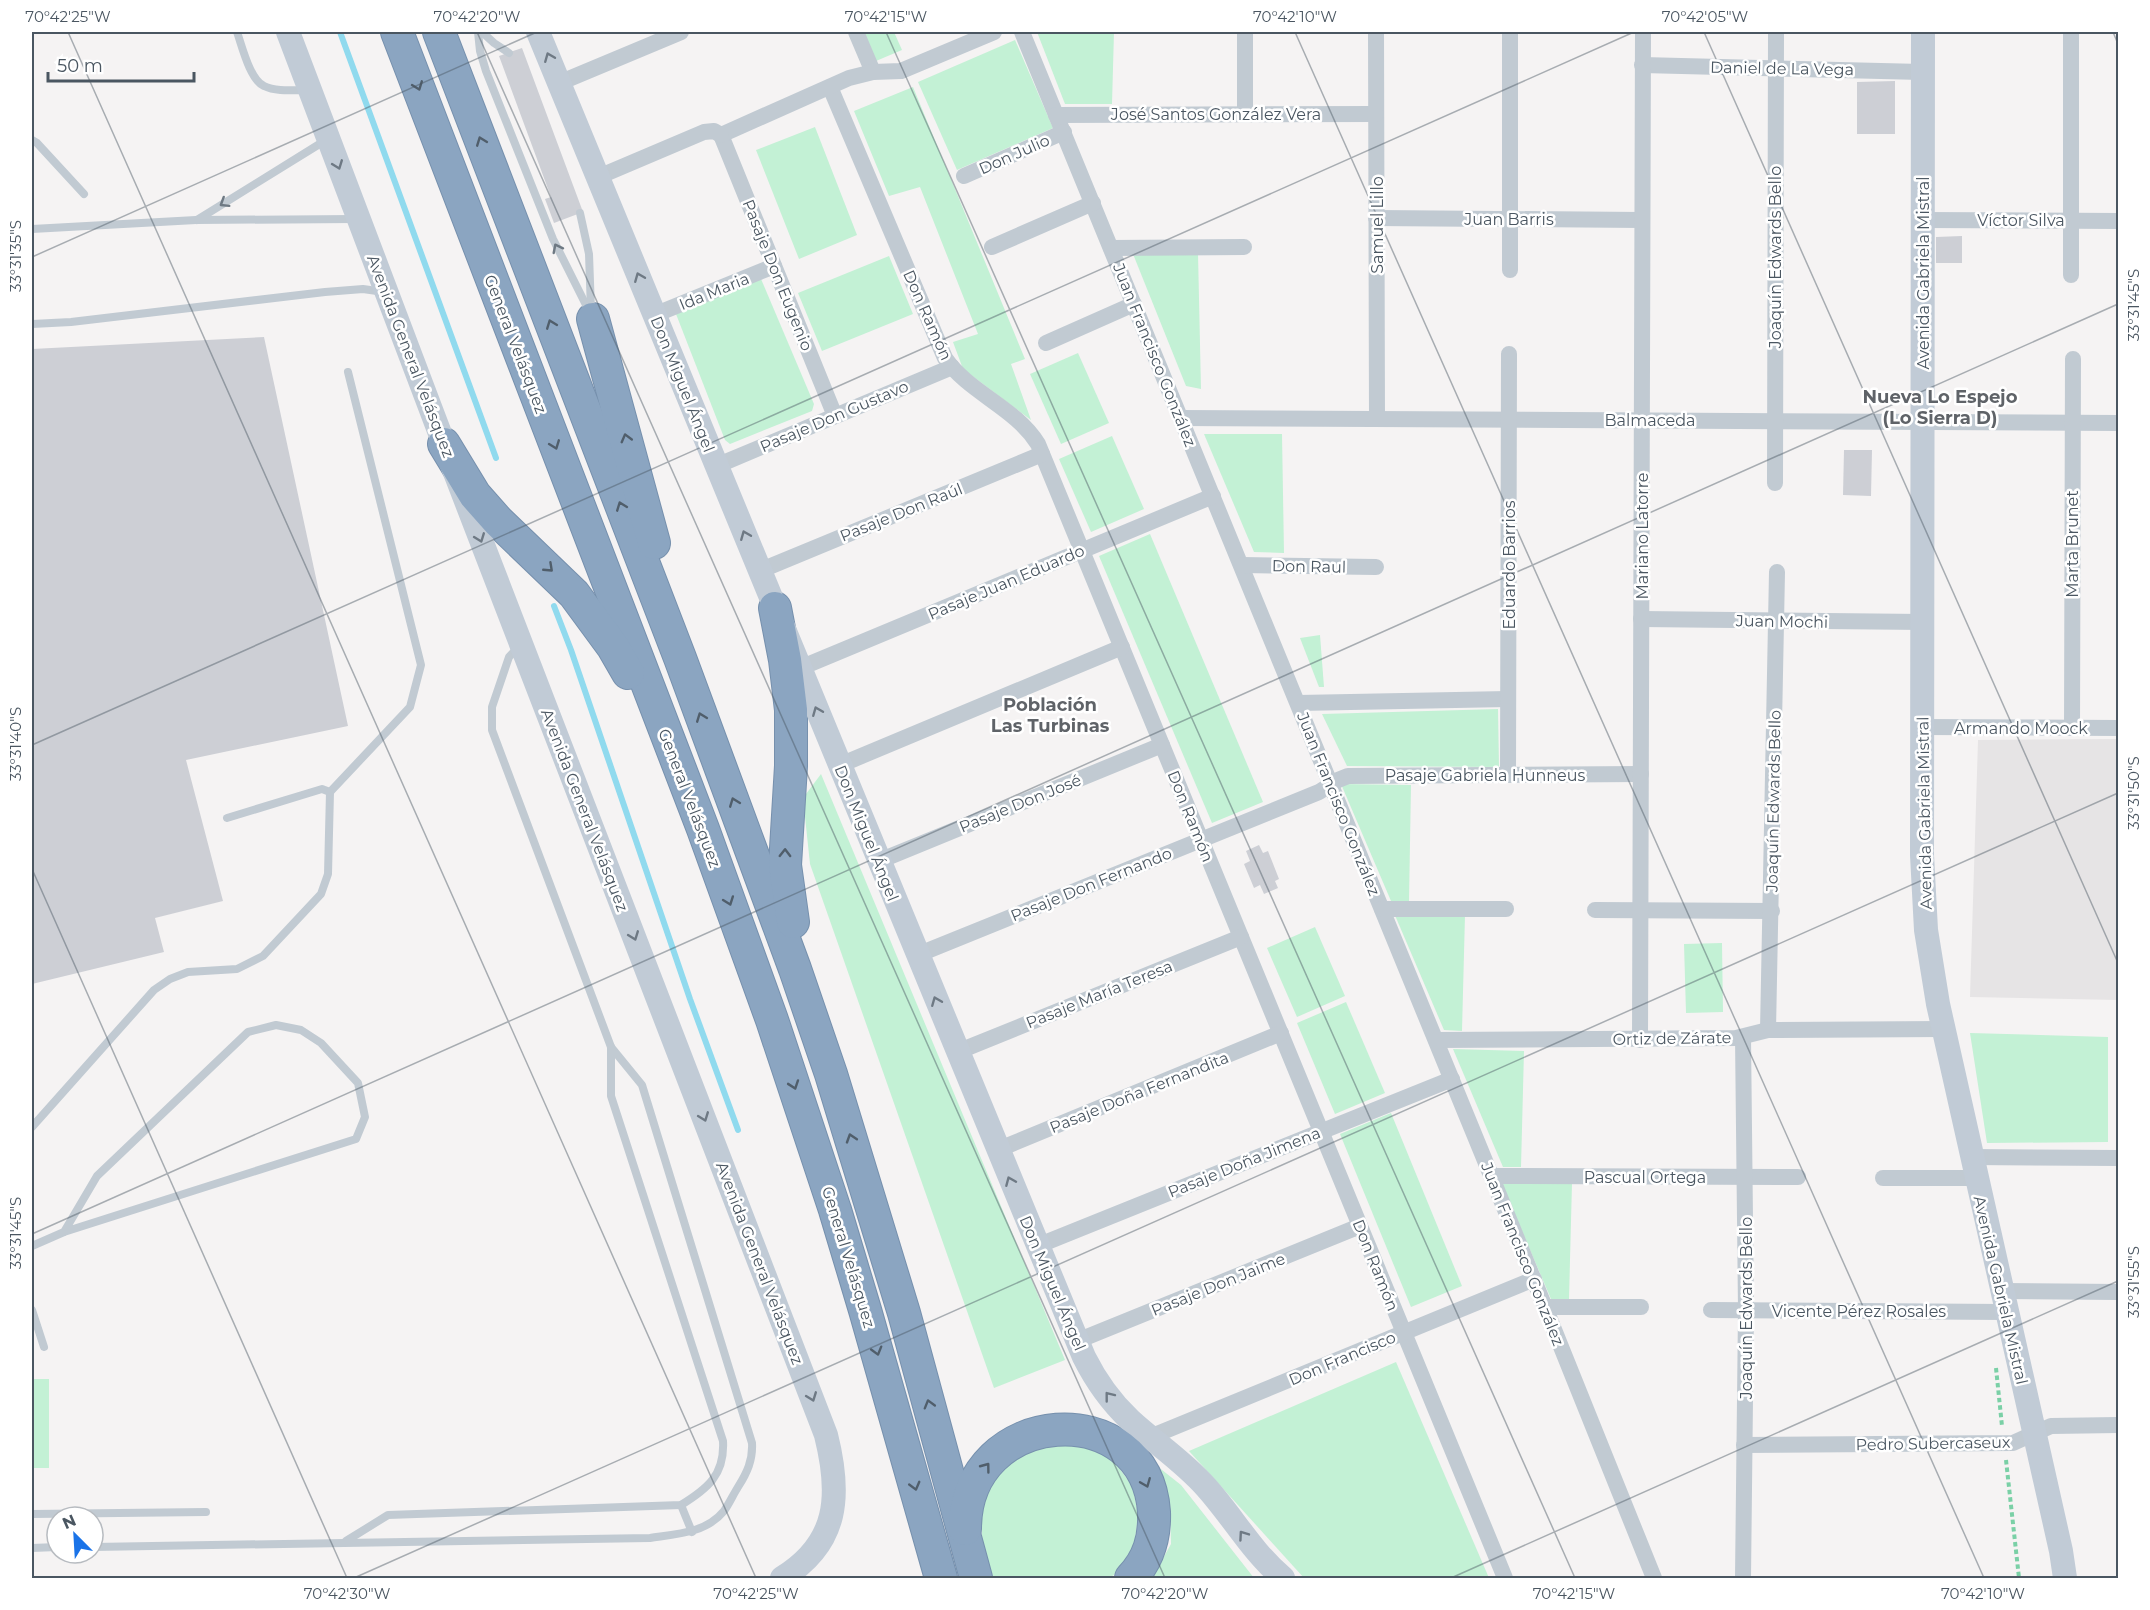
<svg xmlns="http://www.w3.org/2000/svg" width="2150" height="1610" font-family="Montserrat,sans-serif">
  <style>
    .education { fill: #e6e4e5 }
    .green { fill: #c3f1d5 }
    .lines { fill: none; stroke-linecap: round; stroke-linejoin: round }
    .stream { stroke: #90daee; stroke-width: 6 }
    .building { fill: #cdcfd5 }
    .highway-casing { stroke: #7690ad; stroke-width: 34 }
    .path { stroke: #7ad0a6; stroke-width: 4; stroke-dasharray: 4.5 3; stroke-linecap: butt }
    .lane { stroke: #c1cad2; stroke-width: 8 }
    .street { stroke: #c1cad2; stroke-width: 16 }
    .secondary { stroke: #c1cbd6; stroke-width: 24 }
    .highway { stroke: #8ba5c1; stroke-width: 32 }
    .oneway { stroke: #6e7984 }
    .oneway2 { stroke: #505e6b }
    .oneway3 { stroke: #6e7983 }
    .ticks { fill: none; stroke: #4a5661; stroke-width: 1.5; stroke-opacity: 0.45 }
    .labels { text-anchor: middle; stroke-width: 5; stroke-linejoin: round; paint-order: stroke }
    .street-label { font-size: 16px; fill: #4a5661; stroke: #fff }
    .neighbourhood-label { font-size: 18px; font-weight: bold; fill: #5f6368; stroke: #fff }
    .neatline { fill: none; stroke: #4a5661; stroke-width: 2 }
    .ticks-label { font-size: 15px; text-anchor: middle; fill: #4a5661 }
  </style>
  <rect width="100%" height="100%" fill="#f5f3f3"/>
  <path class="education" d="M2118,739V1000L1970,997L1978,740Z"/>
  <g class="green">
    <path d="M864,32H894L902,50L876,61Z"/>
    <path d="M1037,32H1114L1112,104H1065Z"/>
    <path d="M1015,40L1053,128L957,170L918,82Z"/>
    <path d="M913,87L1025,359L1011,364L1031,420L963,369L953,342L978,334L920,187L889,196L854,111Z"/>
    <path d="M815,127L857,235L799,259L756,150Z"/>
    <path d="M1198,253L1201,389L1186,386L1133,254Z"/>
    <path d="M889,256L913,314L822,351L798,293Z"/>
    <path d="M761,279L814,404L812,411L730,444L725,440L676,314Z"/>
    <path d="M1078,353L1109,423L1061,444L1030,374Z"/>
    <path d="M1204,434H1282L1284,553L1254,552Z"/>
    <path d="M1112,436L1144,509L1091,532L1059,459Z"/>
    <path d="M1150,534L1263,802L1212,823L1099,556Z"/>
    <path d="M1320,635L1324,687H1319L1300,638Z"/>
    <path d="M1498,709L1499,767L1347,766L1322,714Z"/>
    <path d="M821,774L1065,1360L994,1388L810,864L803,798Z"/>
    <path d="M1341,784L1411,785L1409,901H1391Z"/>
    <path d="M1394,913L1465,915L1462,1031L1444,1030Z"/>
    <path d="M1315,927L1345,996L1297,1017L1267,948Z"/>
    <path d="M1722,943L1723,1012L1686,1013L1684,944Z"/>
    <path d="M1346,1002L1385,1093L1335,1114L1297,1023Z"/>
    <path d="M1970,1033L2108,1037V1142L1987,1143Z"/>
    <path d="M1453,1049L1524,1051L1521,1167H1503Z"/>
    <path d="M1391,1113L1462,1286L1411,1307L1340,1134Z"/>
    <path d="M1501,1182L1572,1183L1569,1299H1551Z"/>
    <path d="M1396,1362L1489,1578H1304L1189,1451Z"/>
    <rect x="32" y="1379" width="17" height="89"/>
    <path d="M1047,1439L1099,1450L1117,1465L1133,1487L1138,1516L1134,1548L1114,1575L1108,1578H990L983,1558L981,1512L992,1476Z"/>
    <path d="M1152,1462L1181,1485L1254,1578H1152L1171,1544L1170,1504Z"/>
  </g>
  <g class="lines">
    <g class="stream">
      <path d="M340,32L496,458"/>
      <path d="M554,606L571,650L690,999L738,1130"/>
    </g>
  </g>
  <g class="building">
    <path d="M522,48L583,212L554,223L545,199L551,197L499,56Z"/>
    <path d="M1895,81V134H1857V82Z"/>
    <path d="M1962,236V263H1936V237Z"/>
    <path d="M264,337L348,726L186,760L223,901L155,918L164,952L32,984V349Z"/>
    <path d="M1844,450H1872L1871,496L1843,495Z"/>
    <path d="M1259,845L1263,853L1268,851L1279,879L1275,881L1278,888L1264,894L1260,885L1254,888L1244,864L1250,861L1246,851Z"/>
  </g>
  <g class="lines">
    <defs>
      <g id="highway">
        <path d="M397,32L703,829L772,1020L835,1210L865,1310L941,1578"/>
        <path d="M439,32L680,658L795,969L831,1074L904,1313L976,1578"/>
        <path d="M593,319L654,543"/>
        <path d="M444,444L475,495L498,521L574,594L613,647L628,673"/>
        <path d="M775,608L785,660L791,710V766L785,865L793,922"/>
        <path d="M965,1529C965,1405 1146,1394 1154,1512C1155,1538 1149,1559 1131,1578"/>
      </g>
    </defs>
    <use href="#highway" class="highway-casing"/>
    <g class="path">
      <path d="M1996,1368L2002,1426"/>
      <path d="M2006,1460L2019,1578"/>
    </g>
    <g class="lane">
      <path d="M237,32C242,46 250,80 264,86C276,92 293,90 307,90"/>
      <path d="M478,32L480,51L486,71L553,239L590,313"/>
      <path d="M482,32L494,43L509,53"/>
      <path d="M32,140L37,143L84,194"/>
      <path d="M580,213L589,254L591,310"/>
      <path d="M197,220L326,140"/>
      <path d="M32,229L196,220L355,219"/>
      <path d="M32,324L71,322L325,292L363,289L384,292"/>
      <path d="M227,818L322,789L330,792"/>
      <path d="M32,1127L154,990L170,979L188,972L237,969L263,956L321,894L328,874L330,792L410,707L421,665L348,372"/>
      <path d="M32,1246L64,1232L356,1139L365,1117L358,1083L321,1043L301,1030L276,1025L248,1032L97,1176L64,1232"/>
      <path d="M32,1310L44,1347"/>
      <path d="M681,1505L692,1532"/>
      <path d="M32,1514L206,1512"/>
      <path d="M346,1541L388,1515L681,1505C707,1489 725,1475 723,1441L611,1096V1047"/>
      <path d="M93,1547L650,1538C677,1534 706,1533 724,1511C729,1504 733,1495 738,1487C747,1473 753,1460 752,1443L642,1085L611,1047L492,730V707L509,657L519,646"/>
      <path d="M32,1548L57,1547"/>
    </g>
    <g class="street">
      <path d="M856,32L873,72"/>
      <path d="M1022,32L1545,1307L1654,1578"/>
      <path d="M1245,32V114"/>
      <path d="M1376,32L1377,419"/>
      <path d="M1642,65L1922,72"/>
      <path d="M559,83L681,32"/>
      <path d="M830,87L945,358C969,393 1015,407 1038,444L1505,1578"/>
      <path d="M1056,115L1376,114"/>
      <path d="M721,135L835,416"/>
      <path d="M721,135L849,78L873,72L901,71L994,32"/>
      <path d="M964,176L1064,132"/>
      <path d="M598,177L704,132L714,131L721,135"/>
      <path d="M1376,218L1642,220"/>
      <path d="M1923,220L2118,221"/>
      <path d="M992,247L1093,203"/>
      <path d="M1111,248L1244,247"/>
      <path d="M1510,270V32"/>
      <path d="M2071,275V32"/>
      <path d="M654,315L774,266"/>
      <path d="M1046,343L1134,304"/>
      <path d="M1181,418L2118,423"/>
      <path d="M716,466L952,367"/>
      <path d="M1775,483L1776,32"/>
      <path d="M1242,565L1376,567"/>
      <path d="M759,571L1042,454"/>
      <path d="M1641,619L1923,622"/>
      <path d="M800,668L1213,496"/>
      <path d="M1298,703L1508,699"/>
      <path d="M1923,727L2118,728"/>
      <path d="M2072,728L2073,359"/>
      <path d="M840,765L1122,647"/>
      <path d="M1508,775L1509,354"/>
      <path d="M879,861L1162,745"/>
      <path d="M1382,909H1506"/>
      <path d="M1595,910L1772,911"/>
      <path d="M917,955L1319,792L1338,780L1348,776L1641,774"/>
      <path d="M1768,1030L1777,572"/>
      <path d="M1436,1040L1736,1038L1768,1030L1943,1029"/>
      <path d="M1640,1040L1643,32"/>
      <path d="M957,1052L1241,937"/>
      <path d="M997,1150L1281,1033"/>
      <path d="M1971,1157L2118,1158"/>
      <path d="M1491,1176L1798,1177"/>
      <path d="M1883,1178H1976"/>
      <path d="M1037,1246L1452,1079"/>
      <path d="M2001,1291L2118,1292"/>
      <path d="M1545,1307H1641"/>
      <path d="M1711,1310L2006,1312"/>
      <path d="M1077,1341L1360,1226"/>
      <path d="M1150,1437L1534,1279"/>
      <path d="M1744,1445L2013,1443L2051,1426L2118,1425"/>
      <path d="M1743,1578L1746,1310L1743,1037"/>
    </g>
    <g class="secondary">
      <path d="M288,32L444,444L826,1435C841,1495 839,1543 782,1578"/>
      <path d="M538,32L1084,1357C1096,1381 1111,1402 1130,1420C1155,1443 1183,1461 1206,1487C1233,1517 1252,1552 1283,1578"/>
      <path d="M1923,32L1922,855L1926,930L1938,1004L2061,1551L2065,1578"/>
    </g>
    <use href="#highway" class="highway"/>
  </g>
  <defs><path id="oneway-chevron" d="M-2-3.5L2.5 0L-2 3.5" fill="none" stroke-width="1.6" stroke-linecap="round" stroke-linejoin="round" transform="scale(1.5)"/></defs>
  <g class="oneway">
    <use href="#oneway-chevron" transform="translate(549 57) rotate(-112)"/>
    <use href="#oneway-chevron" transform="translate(338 165) rotate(69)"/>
    <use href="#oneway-chevron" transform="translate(639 277) rotate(-112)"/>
    <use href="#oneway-chevron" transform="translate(745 535) rotate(-112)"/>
    <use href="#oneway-chevron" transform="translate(480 538) rotate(69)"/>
    <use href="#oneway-chevron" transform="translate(817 711) rotate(-112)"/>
    <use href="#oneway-chevron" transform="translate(634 936) rotate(69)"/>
    <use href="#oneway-chevron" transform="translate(936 1001) rotate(-112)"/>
    <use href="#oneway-chevron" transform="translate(704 1117) rotate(69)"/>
    <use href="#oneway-chevron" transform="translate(1010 1181) rotate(-113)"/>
    <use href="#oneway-chevron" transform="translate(1109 1396) rotate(-128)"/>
    <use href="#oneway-chevron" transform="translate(812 1397) rotate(69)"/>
    <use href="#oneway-chevron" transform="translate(1243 1535) rotate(-125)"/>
  </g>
  <g class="oneway2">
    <use href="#oneway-chevron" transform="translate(418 86) rotate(69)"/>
    <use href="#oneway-chevron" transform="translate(481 141) rotate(-111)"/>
    <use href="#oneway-chevron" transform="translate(551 324) rotate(-111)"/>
    <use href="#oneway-chevron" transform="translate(626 438) rotate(-105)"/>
    <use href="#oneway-chevron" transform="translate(555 445) rotate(69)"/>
    <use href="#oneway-chevron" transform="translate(621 506) rotate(-111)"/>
    <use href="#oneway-chevron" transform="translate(549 568) rotate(43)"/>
    <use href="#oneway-chevron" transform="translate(701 717) rotate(-111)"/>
    <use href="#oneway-chevron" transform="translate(734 802) rotate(-111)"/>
    <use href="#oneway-chevron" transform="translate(785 853) rotate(-89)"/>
    <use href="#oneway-chevron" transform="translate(729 901) rotate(70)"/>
    <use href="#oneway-chevron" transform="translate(794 1085) rotate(71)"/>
    <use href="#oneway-chevron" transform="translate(851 1138) rotate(-108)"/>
    <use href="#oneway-chevron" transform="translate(877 1351) rotate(74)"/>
    <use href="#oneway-chevron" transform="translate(929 1404) rotate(-106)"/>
    <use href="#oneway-chevron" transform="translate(986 1467) rotate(-53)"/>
    <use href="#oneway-chevron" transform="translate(1146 1483) rotate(68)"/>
    <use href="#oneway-chevron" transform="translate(915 1486) rotate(75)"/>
  </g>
  <g class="oneway3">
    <use href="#oneway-chevron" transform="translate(224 203) rotate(148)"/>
    <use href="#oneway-chevron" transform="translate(557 248) rotate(-117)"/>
  </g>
  <path class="ticks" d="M68,32L756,1578M477,32L1165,1578M886,32L1575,1578M1295,32L1984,1578M1704,32L2118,963M2113,32L2118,44M32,257L537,32M32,745L1634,32M32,869L347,1578M32,1234L2118,304M354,1578L2118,793M1451,1578L2118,1281"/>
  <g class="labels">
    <g class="street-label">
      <text transform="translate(1782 68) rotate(1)" y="6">Daniel de La Vega</text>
      <text x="1216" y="120">José Santos González Vera</text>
      <text transform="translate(1014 154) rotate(-24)" y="6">Don Julio</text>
      <text x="1509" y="225">Juan Barris</text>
      <text x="2021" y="226">Víctor Silva</text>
      <text transform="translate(1377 225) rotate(-90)" y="6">Samuel Lillo</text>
      <text transform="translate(1775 257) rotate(-90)" y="6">Joaquín Edwards Bello</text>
      <text transform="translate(1923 273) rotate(-90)" y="6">Avenida Gabriela Mistral</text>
      <text transform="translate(778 275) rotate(68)" y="6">Pasaje Don Eugenio</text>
      <text transform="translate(714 291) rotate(-22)" y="6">Ida Maria</text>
      <text transform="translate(928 315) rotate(66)" y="6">Don Ramón</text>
      <text transform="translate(516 344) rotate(69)" y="6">General Velásquez</text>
      <text transform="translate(1155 355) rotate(68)" y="6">Juan Francisco González</text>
      <text transform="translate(411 356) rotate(69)" y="6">Avenida General Velásquez</text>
      <text transform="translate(683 384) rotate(68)" y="6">Don Miguel Ángel</text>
      <text transform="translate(834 416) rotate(-23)" y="6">Pasaje Don Gustavo</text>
      <text x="1650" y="426">Balmaceda</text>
      <text transform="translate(901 512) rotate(-22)" y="6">Pasaje Don Raúl</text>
      <text transform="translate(1642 536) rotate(-90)" y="6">Mariano Latorre</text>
      <text transform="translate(2072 544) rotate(-90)" y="6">Marta Brunet</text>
      <text transform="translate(1509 565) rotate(-90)" y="6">Eduardo Barrios</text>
      <text transform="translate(1309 566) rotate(1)" y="6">Don Raul</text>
      <text transform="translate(1006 582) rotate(-23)" y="6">Pasaje Juan Eduardo</text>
      <text transform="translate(1782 621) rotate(1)" y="6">Juan Mochi</text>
      <text x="2021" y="734">Armando Moock</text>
      <text x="1485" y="781">Pasaje Gabriela Hunneus</text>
      <text transform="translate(690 798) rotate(69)" y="6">General Velásquez</text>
      <text transform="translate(1773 801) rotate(-89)" y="6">Joaquín Edwards Bello</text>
      <text transform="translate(1020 803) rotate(-22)" y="6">Pasaje Don José</text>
      <text transform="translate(1339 804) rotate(68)" y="6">Juan Francisco González</text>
      <text transform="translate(585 810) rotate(69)" y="6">Avenida General Velásquez</text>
      <text transform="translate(1924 813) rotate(-91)" y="6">Avenida Gabriela Mistral</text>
      <text transform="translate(1191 816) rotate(68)" y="6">Don Ramón</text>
      <text transform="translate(867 833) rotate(68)" y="6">Don Miguel Ángel</text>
      <text transform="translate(1091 884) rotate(-22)" y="6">Pasaje Don Fernando</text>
      <text transform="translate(1099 994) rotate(-22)" y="6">Pasaje María Teresa</text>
      <text transform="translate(1672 1038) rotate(-1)" y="6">Ortiz de Zárate</text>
      <text transform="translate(1139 1092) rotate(-22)" y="6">Pasaje Doña Fernandita</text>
      <text transform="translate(1244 1162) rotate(-22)" y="6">Pasaje Doña Jimena</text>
      <text x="1645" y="1183">Pascual Ortega</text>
      <text transform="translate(1523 1254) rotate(68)" y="6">Juan Francisco González</text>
      <text transform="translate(849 1257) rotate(73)" y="6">General Velásquez</text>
      <text transform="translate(760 1263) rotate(69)" y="6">Avenida General Velásquez</text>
      <text transform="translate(1376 1265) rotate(68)" y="6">Don Ramón</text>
      <text transform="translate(1053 1283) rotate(67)" y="6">Don Miguel Ángel</text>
      <text transform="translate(1218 1284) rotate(-22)" y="6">Pasaje Don Jaime</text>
      <text transform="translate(2001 1290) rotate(77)" y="6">Avenida Gabriela Mistral</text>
      <text transform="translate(1746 1308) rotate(-90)" y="6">Joaquín Edwards Bello</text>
      <text x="1859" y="1317">Vicente Pérez Rosales</text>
      <text transform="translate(1342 1358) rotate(-23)" y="6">Don Francisco</text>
      <text transform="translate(1933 1443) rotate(-1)" y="6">Pedro Subercaseux</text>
    </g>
    <g class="neighbourhood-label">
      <text x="1940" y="403">Nueva Lo Espejo<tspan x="1940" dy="21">(Lo Sierra D)</tspan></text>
      <text x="1050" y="711">Población<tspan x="1050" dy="21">Las Turbinas</tspan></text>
    </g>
  </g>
  <rect width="2150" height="1610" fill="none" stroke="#ffffff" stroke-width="66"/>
  <g transform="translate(75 1535) rotate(336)"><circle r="28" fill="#ffffff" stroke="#b7bbc0" stroke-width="1.5"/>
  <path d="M0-4.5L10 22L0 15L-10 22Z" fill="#1a73e8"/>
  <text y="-9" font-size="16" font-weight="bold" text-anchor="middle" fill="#4a5661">N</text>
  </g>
  <path d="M48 72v9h146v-9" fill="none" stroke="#4a5661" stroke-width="3"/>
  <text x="57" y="72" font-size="18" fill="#4a5661" stroke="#ffffff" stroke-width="4.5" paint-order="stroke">50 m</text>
  <rect x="33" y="33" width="2084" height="1544" class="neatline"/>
  <g class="ticks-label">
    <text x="68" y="22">70°42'25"W</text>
    <text x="477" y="22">70°42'20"W</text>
    <text x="886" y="22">70°42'15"W</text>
    <text x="1295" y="22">70°42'10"W</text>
    <text x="1705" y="22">70°42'05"W</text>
    <text transform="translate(16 256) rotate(-90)" y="5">33°31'35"S</text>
    <text transform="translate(2134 305) rotate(-90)" y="5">33°31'45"S</text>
    <text transform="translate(16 744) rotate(-90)" y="5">33°31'40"S</text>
    <text transform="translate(2134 793) rotate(-90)" y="5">33°31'50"S</text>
    <text transform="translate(16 1233) rotate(-90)" y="5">33°31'45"S</text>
    <text transform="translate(2134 1282) rotate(-90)" y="5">33°31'55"S</text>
    <text x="347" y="1599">70°42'30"W</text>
    <text x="756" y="1599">70°42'25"W</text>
    <text x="1165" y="1599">70°42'20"W</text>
    <text x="1574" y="1599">70°42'15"W</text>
    <text x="1983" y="1599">70°42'10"W</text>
  </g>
</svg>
